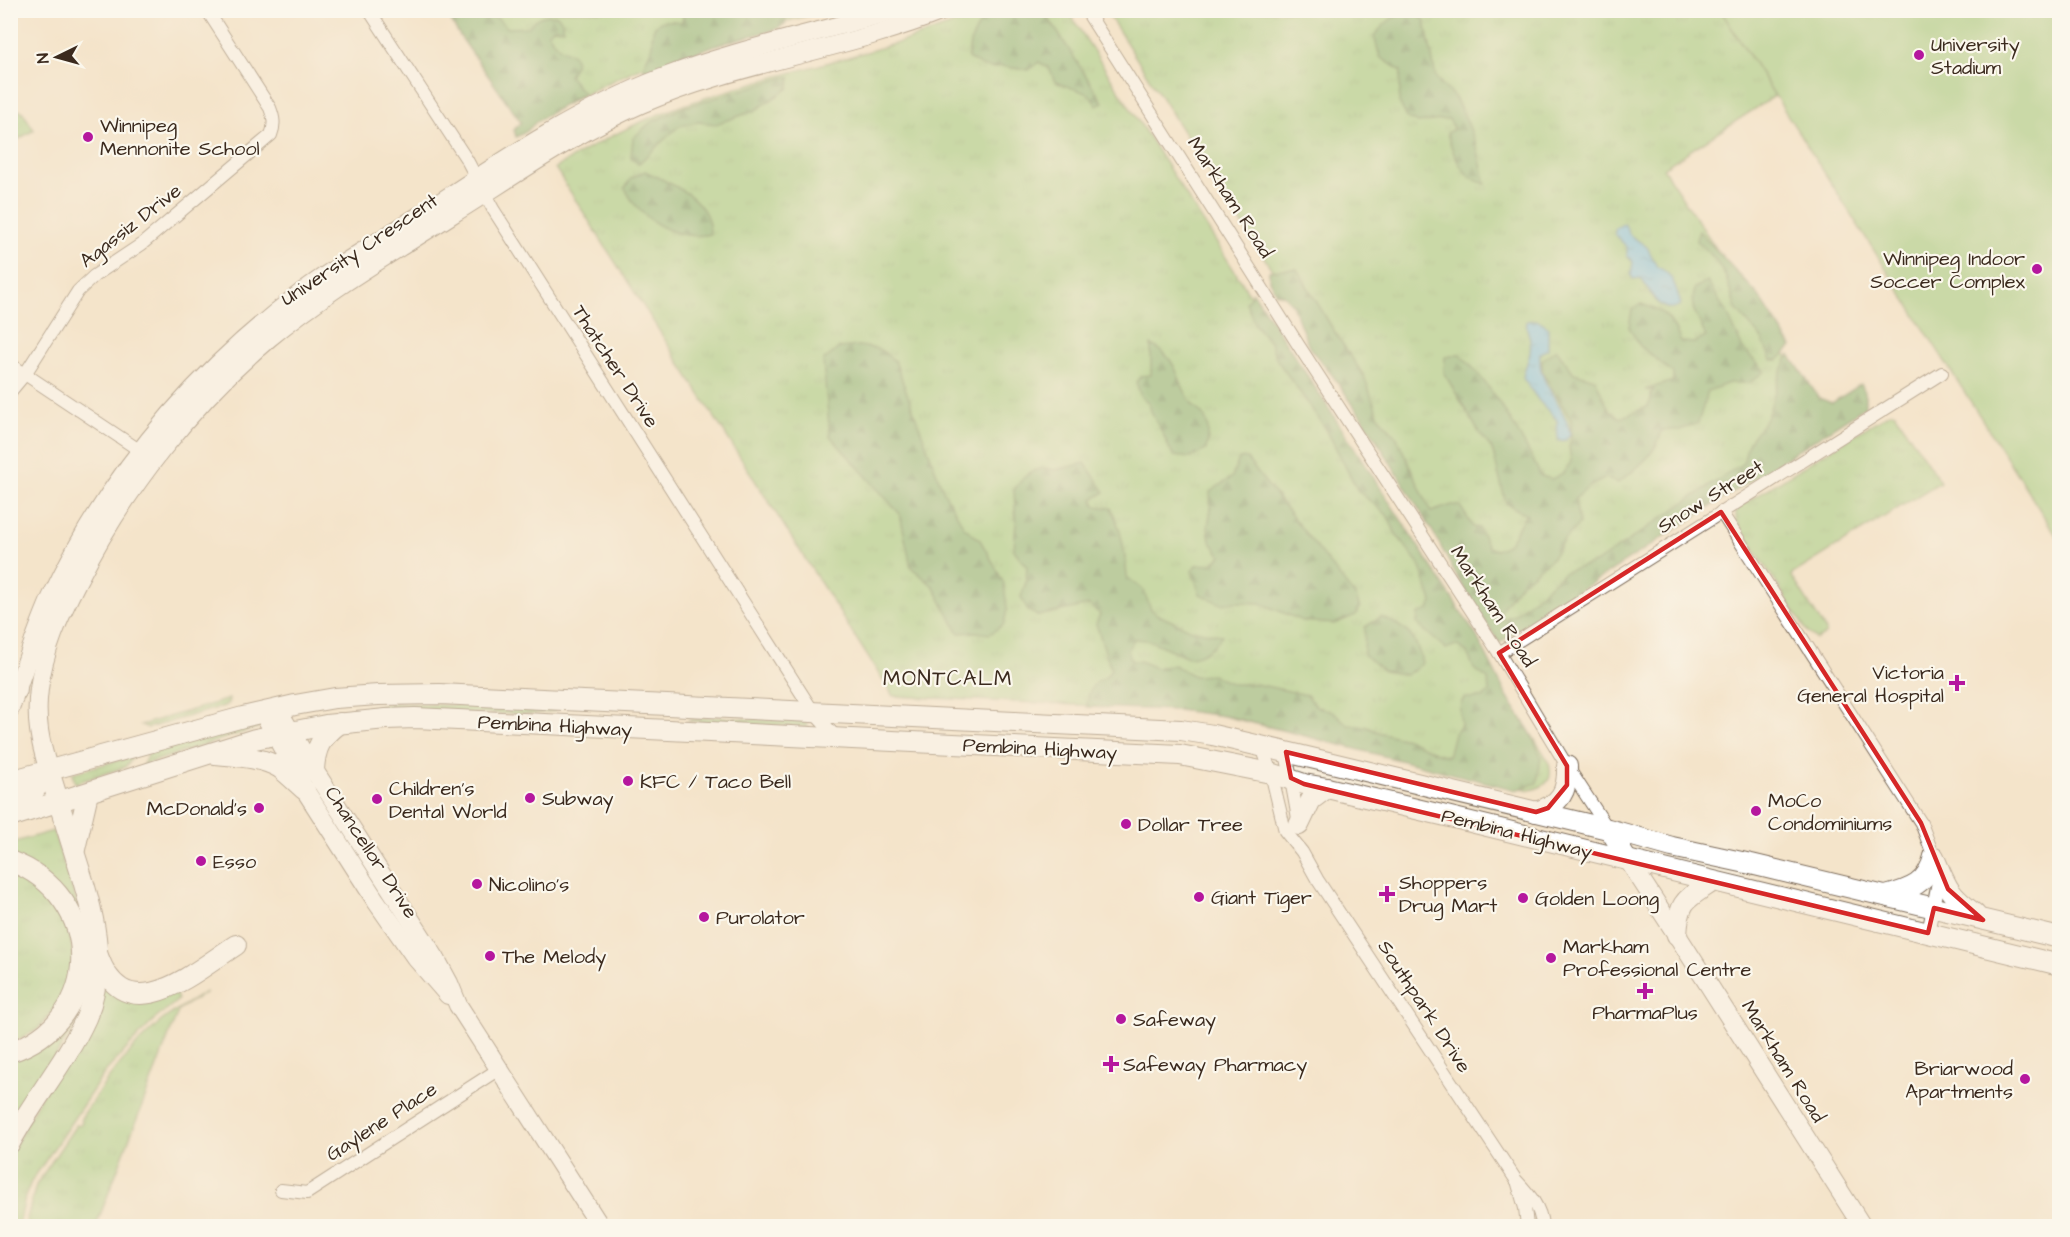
<svg xmlns="http://www.w3.org/2000/svg" width="2070" height="1237" font-family="'Architects Daughter',sans-serif">
  <style>
    .grass { fill: url(#grass-tufts); stroke: #6a7b4e; stroke-width: 1.5 }
    .forest { fill: url(#forest-firs); stroke: #5a6d45; stroke-width: 1.5 }
    .park { fill: #98cc7d; stroke: #6a7b4e; stroke-width: 1.5 }
    .water { fill: url(#water-ripples); stroke: #527482; stroke-width: 1.5 }
    .lines { fill: none; stroke-linecap: round; stroke-linejoin: round }
    .street-casing { stroke: #7c6b5a; stroke-width: 14 }
    .secondary-casing { stroke: #7c6b5a; stroke-width: 20 }
    .primary-casing { stroke: #7c6b5a; stroke-width: 22 }
    .street { stroke: #fff; stroke-width: 12 }
    .secondary { stroke: #fff; stroke-width: 18 }
    .primary { stroke: #fff; stroke-width: 20 }
    .marked { fill: none; stroke: #d62828; stroke-width: 4.5; stroke-linejoin: round }
    .poi-dot { fill: #b5179e; stroke: #fbf7ec; stroke-width: 2 }
    .labels { text-anchor: middle; stroke-width: 4.5; stroke-linejoin: round; paint-order: stroke }
    .poi-label { font-size: 20px; fill: #3b2a1e; stroke: #fbf7ec; text-anchor: start }
    .street-label { font-size: 20px; fill: #3b2a1e; stroke: #fbf7ec }
    .neighbourhood-label { font-size: 21px; letter-spacing: 1.5px; fill: #3b2a1e; stroke: #fbf7ec }
  </style>
  <defs>
    <pattern id="grass-tufts" width="24" height="20" patternUnits="userSpaceOnUse" patternTransform="scale(1.5)"><rect width="24" height="20" fill="#98cc7d"/><path d="M3 7l-1-3M5 7V3M7 7l1-3M15 17l-1-3M17 17v-4M19 17l1-3" fill="none" stroke="#84af6c"/></pattern>
    <pattern id="forest-firs" width="22" height="20" patternUnits="userSpaceOnUse" patternTransform="scale(1.5)"><rect width="22" height="20" fill="#7ab06c"/><path d="M5 1l3.5 6h-7zM16 11l3.5 6h-7z" fill="#658f58"/></pattern>
    <pattern id="water-ripples" width="26" height="14" patternUnits="userSpaceOnUse" patternTransform="scale(1.5)"><rect width="26" height="14" fill="#6abee7"/><path d="M2 4q2-2 4 0t4 0M15 11q2-2 4 0t4 0" fill="none" stroke="#589bbb"/></pattern>
  </defs>
  <rect width="100%" height="100%" fill="#fbf7ec"/>
  <filter id="ink" filterUnits="userSpaceOnUse"><feTurbulence type="fractalNoise" baseFrequency=".0167" numOctaves="2"/><feDisplacementMap in="SourceGraphic" scale="12" xChannelSelector="R" yChannelSelector="G"/><feConvolveMatrix kernelMatrix="1 2 1 2 8 2 1 2 1" color-interpolation-filters="sRGB"/></filter>
  <filter id="wash" filterUnits="userSpaceOnUse"><feTurbulence type="fractalNoise" baseFrequency=".008" numOctaves="4" result="noise"/><feDisplacementMap in="SourceGraphic" scale="24" xChannelSelector="R" yChannelSelector="G"/><feGaussianBlur stdDeviation="1.35" result="paint"/><feColorMatrix in="noise" values="0 0 0 0 0 0 0 0 0 0 0 0 0 0 0 0 0 1.4 0 .05"/><feComposite in="paint" operator="in"/></filter>
  <g filter="url(#wash)">
    <rect width="100%" height="100%" fill="#f4e4ca"/>
    <g class="grass">
      <path d="M454,11H826C769,26 709,39 654,62C610,80 569,102 527,126Z"/>
      <path d="M987,11H1068L1548,760C1554,778 1549,786 1530,790L1202,711L893,696L555,168C593,145 631,124 673,109C776,71 885,54 987,11Z"/>
      <path d="M1106,11H1721L1775,96L1663,168L1830,421L1503,630Z"/>
      <path d="M1891,412L1895,413L1940,482L1791,575L1826,631L1825,635L1816,639L1808,633L1736,520V512L1740,506Z"/>
      <path d="M229,699L228,703L224,706L148,728L141,725Z"/>
      <path d="M391,703L555,709V711L531,714L369,711L368,708Z"/>
      <path d="M716,717L805,722L808,727L688,721V720Z"/>
      <path d="M258,724L262,726L143,765L148,753L248,725Z"/>
      <path d="M130,757L132,759L125,767L75,783L72,773Z"/>
      <path d="M53,831L79,909L91,968L78,1019L11,1131V1057L52,1035L84,936L11,856V843Z"/>
      <path d="M11,870L29,879L52,899L70,933L73,955L68,985L60,1003L37,1030L11,1043Z"/>
      <path d="M102,980L174,989L178,1000L154,1020L105,1072L31,1182L25,1197L19,1226H11V1153Z"/>
      <path d="M206,992L179,1009L96,1226H25L36,1185L76,1125H79L82,1122L81,1118C104,1083 127,1051 159,1023C173,1011 190,1002 206,992Z"/>
    </g>
    <g class="forest">
      <path d="M445,11H473L478,15L497,18L508,28L529,27C535,16 546,14 557,15L563,22V29L554,28L548,32C554,45 560,49 573,54C579,66 573,66 569,76L583,93L537,121L526,132L516,137L514,130L521,122L460,36Z"/>
      <path d="M760,11C768,14 777,10 786,15V23L777,29L713,46L644,72C643,60 650,56 652,45C653,41 652,36 653,31C657,17 671,21 682,22L684,11Z"/>
      <path d="M998,11H1044L1103,102L1097,106L1089,94L1055,82L1049,68L1039,62L1029,70L1000,66C988,72 978,64 968,58L970,43L983,17Z"/>
      <path d="M1414,11L1425,21L1436,78L1455,98L1466,119L1476,144L1486,184C1462,179 1453,155 1447,133L1454,129L1449,119L1418,123L1407,118L1399,102L1401,71L1380,57L1374,36C1385,23 1395,12 1414,11Z"/>
      <path d="M785,77H790L789,88L754,111L716,124L698,122L679,126L638,164L631,157L633,138L651,122L685,107Z"/>
      <path d="M645,171C672,185 710,197 710,234C676,242 639,219 625,188L631,178Z"/>
      <path d="M1699,231L1759,296L1792,347L1778,360H1771L1762,339L1736,309L1726,277L1714,258L1696,240Z"/>
      <path d="M1283,269H1297L1336,334L1364,376L1379,417L1396,436L1431,512L1452,505L1460,506L1473,527L1479,528L1488,547L1496,550C1517,543 1513,530 1526,515L1506,503L1492,449L1480,434L1444,373L1445,357L1460,354C1494,388 1520,433 1541,476L1552,479L1563,473L1571,462L1569,446L1571,439V420L1542,372V360L1556,349L1574,373L1595,379L1609,410L1620,418L1647,407L1651,400V393L1654,390H1645L1673,381V373L1640,346L1629,327L1632,310L1641,304C1668,313 1669,316 1681,342L1694,343L1706,337L1693,308L1694,288L1707,282L1727,313L1743,349L1765,371L1749,383H1729L1708,391L1698,423L1680,430H1662C1656,455 1638,467 1618,483L1606,478L1590,486L1575,499L1579,524L1564,540L1551,559L1520,584L1502,608L1498,621L1514,615L1565,572L1597,562L1743,463C1745,457 1746,450 1748,444C1752,434 1762,427 1767,417C1775,396 1778,373 1790,355L1819,398L1832,403L1861,384L1865,392V407L1499,643L1457,577L1433,532L1368,426L1333,376L1309,347L1292,304L1283,295L1276,293L1269,280V271Z"/>
      <path d="M1253,292L1476,635L1508,698L1529,730L1541,756L1537,783L1516,790L1231,717L1177,710L1087,707C1088,699 1089,688 1096,683C1104,677 1105,680 1111,669L1096,624L1100,614L1089,605L1038,616L1028,611L1021,597L1026,582L1027,567L1014,550L1016,522L1014,490L1023,478L1033,471L1044,468L1055,470L1085,463L1105,492L1093,499L1095,506L1111,508C1122,530 1125,553 1127,577L1143,590L1151,609L1158,615L1192,630L1222,635C1216,646 1201,657 1188,657L1148,640L1134,639L1128,650L1131,661H1140L1156,668L1174,665L1194,676L1212,675L1233,684H1256L1307,695L1316,706L1335,713L1348,725L1365,726L1378,732L1407,739L1437,753L1448,756L1454,733L1461,725C1460,716 1458,706 1464,698H1483L1489,692L1488,679L1474,669L1467,652L1456,645L1446,649L1417,624L1418,614L1429,610L1432,602L1419,564L1396,534L1387,515L1358,491L1326,429L1277,360L1270,342L1255,325L1246,302Z"/>
      <path d="M1151,345C1180,358 1176,382 1192,404C1196,409 1202,413 1205,418C1210,428 1208,440 1206,450L1190,458L1174,456C1168,448 1167,442 1163,434C1158,422 1151,418 1149,403L1141,397L1136,382L1141,376L1151,375Z"/>
      <path d="M859,346L879,349L895,361L943,490L964,527L980,540L994,564L1004,584L1007,609L1004,624L990,634L976,632L959,633L933,586L911,567L900,514L830,436L823,361L839,348Z"/>
      <path d="M1246,458L1356,597L1360,608L1356,615L1334,624L1303,621L1260,603L1236,602L1221,604L1200,594L1192,571L1196,565L1212,564L1221,556L1210,541L1208,526L1211,509L1210,492L1232,477L1239,459Z"/>
      <path d="M1381,617C1406,627 1418,637 1422,664L1406,675L1384,671L1364,655L1365,627Z"/>
    </g>
    <g class="park">
      <path d="M1721,11H2059V540Z"/>
      <path d="M10,109L22,111L34,130L12,143Z"/>
    </g>
    <g class="water">
      <path d="M1624,223L1630,235L1647,247L1657,267C1673,272 1677,290 1681,305C1660,317 1651,293 1641,278L1633,279L1631,275L1633,262L1627,256V247L1615,235V229Z"/>
      <path d="M1536,320L1543,323L1548,328V349L1540,353C1536,385 1567,406 1570,434L1566,440L1558,441L1557,420L1539,401L1523,378C1525,364 1533,354 1530,340C1529,332 1525,328 1527,321Z"/>
    </g>
  </g>
  <g filter="url(#ink)">
    <g class="lines">
      <defs>
        <g id="street">
          <path d="M369,10L467,160L493,209L814,713L837,738"/>
          <path d="M1086,10L1299,346L1499,653L1567,766L1608,829"/>
          <path d="M10,364L145,454"/>
          <path d="M10,392L25,374L78,291L94,276L142,244L271,135C275,125 274,118 270,108L207,10"/>
          <path d="M1721,512L1921,823L1934,857L1938,882L1928,933"/>
          <path d="M1499,653L1942,373"/>
          <path d="M1262,747L1271,773L1285,831L1302,852L1317,879L1516,1180C1529,1194 1541,1207 1542,1226"/>
          <path d="M1286,752L1299,824"/>
          <path d="M1518,1184L1525,1208L1527,1226"/>
          <path d="M281,1190L307,1193L499,1069"/>
        </g>
        <g id="secondary">
          <path d="M10,709C23,672 35,634 51,598C108,476 194,374 301,293C342,262 387,237 430,209C504,160 578,110 662,78C737,49 818,33 895,10"/>
          <path d="M277,709L312,767L436,959L449,983L458,1005L600,1226"/>
          <path d="M263,712L305,790L376,901L415,957L448,995"/>
          <path d="M49,771C40,743 35,719 39,689C43,652 60,615 77,582C123,491 191,404 269,338C324,292 393,252 454,213C515,175 574,133 641,104C738,62 846,50 945,10"/>
          <path d="M1608,829L1677,935L1862,1226"/>
        </g>
        <g id="primary">
          <path d="M10,698L17,690"/>
          <path d="M215,754C235,756 262,757 280,768C289,775 297,783 305,790"/>
          <path d="M314,771C315,746 321,738 340,723"/>
          <path d="M10,781L243,717L295,705L335,698L378,695L440,694L1181,730L1213,735L1286,752L1608,829L1672,847L1751,864L2060,938"/>
          <path d="M10,802L34,791L49,771"/>
          <path d="M1536,812C1561,804 1568,791 1567,766"/>
          <path d="M10,817L255,739L326,725L386,719L415,718L566,725L1180,755L1271,773L1304,784L1327,788L1446,816L2060,965"/>
          <path d="M1299,825L1311,800L1327,788"/>
          <path d="M75,849L88,793"/>
          <path d="M1934,857C1947,888 1948,894 1975,914"/>
          <path d="M10,861C104,896 106,1020 10,1052"/>
          <path d="M1886,896C1911,889 1927,884 1934,857"/>
          <path d="M1677,935C1679,900 1685,900 1712,882"/>
          <path d="M98,956C126,1034 194,972 236,945"/>
          <path d="M10,1143C33,1100 66,1062 86,1018C109,964 93,911 76,858C67,829 58,800 49,771"/>
        </g>
      </defs>
      <use href="#street" class="street-casing"/>
      <use href="#secondary" class="secondary-casing"/>
      <use href="#primary" class="primary-casing"/>
      <use href="#street" class="street"/>
      <use href="#secondary" class="secondary"/>
      <use href="#primary" class="primary"/>
    </g>
  </g>
  <path d="M0 0H2070V1237H0ZM1721,512L1921,823L1948,889L1983,920L1934,908L1928,933L1304,784L1291,778L1286,752L1536,812L1548,808L1567,785V766L1499,653Z" fill="#f4e4ca" fill-opacity=".55" fill-rule="evenodd"/>
  <path class="marked" d="M1721,512L1921,823L1948,889L1983,920L1934,908L1928,933L1304,784L1291,778L1286,752L1536,812L1548,808L1567,785V766L1499,653Z"/>
  <g class="poi-dot">
    <circle cx="1919" cy="55" r="6"/>
    <circle cx="88" cy="137" r="6"/>
    <circle cx="2037" cy="269" r="6"/>
    <path d="M1954 674h6v6h6v6h-6v6h-6v-6h-6v-6h6z"/>
    <circle cx="628" cy="781" r="6"/>
    <circle cx="530" cy="798" r="6"/>
    <circle cx="377" cy="799" r="6"/>
    <circle cx="259" cy="808" r="6"/>
    <circle cx="1756" cy="811" r="6"/>
    <circle cx="1126" cy="824" r="6"/>
    <circle cx="201" cy="861" r="6"/>
    <circle cx="477" cy="884" r="6"/>
    <path d="M1384 885h6v6h6v6h-6v6h-6v-6h-6v-6h6z"/>
    <circle cx="1199" cy="897" r="6"/>
    <circle cx="1523" cy="898" r="6"/>
    <circle cx="704" cy="917" r="6"/>
    <circle cx="490" cy="956" r="6"/>
    <circle cx="1551" cy="958" r="6"/>
    <path d="M1642 982h6v6h6v6h-6v6h-6v-6h-6v-6h6z"/>
    <circle cx="1121" cy="1019" r="6"/>
    <path d="M1108 1055h6v6h6v6h-6v6h-6v-6h-6v-6h6z"/>
    <circle cx="2025" cy="1079" r="6"/>
  </g>
  <g class="labels">
    <g class="poi-label">
      <text x="1931" y="51">University<tspan x="1931" dy="23">Stadium</tspan></text>
      <text x="100" y="132">Winnipeg<tspan x="100" dy="23">Mennonite School</tspan></text>
      <text x="2025" y="265" text-anchor="end">Winnipeg Indoor<tspan x="2025" dy="23">Soccer Complex</tspan></text>
      <text x="1944" y="679" text-anchor="end">Victoria<tspan x="1944" dy="23">General Hospital</tspan></text>
      <text x="640" y="788">KFC / Taco Bell</text>
      <text x="389" y="795">Children's<tspan x="389" dy="23">Dental World</tspan></text>
      <text x="542" y="805">Subway</text>
      <text x="1768" y="807">MoCo<tspan x="1768" dy="23">Condominiums</tspan></text>
      <text x="247" y="815" text-anchor="end">McDonald's</text>
      <text x="1138" y="831">Dollar Tree</text>
      <text x="213" y="868">Esso</text>
      <text x="1399" y="889">Shoppers<tspan x="1399" dy="23">Drug Mart</tspan></text>
      <text x="489" y="891">Nicolino's</text>
      <text x="1211" y="904">Giant Tiger</text>
      <text x="1535" y="905">Golden Loong</text>
      <text x="716" y="924">Purolator</text>
      <text x="1563" y="953">Markham<tspan x="1563" dy="23">Professional Centre</tspan></text>
      <text x="502" y="963">The Melody</text>
      <text x="1645" y="1019" text-anchor="middle">PharmaPlus</text>
      <text x="1133" y="1026">Safeway</text>
      <text x="1123" y="1071">Safeway Pharmacy</text>
      <text x="2013" y="1075" text-anchor="end">Briarwood<tspan x="2013" dy="23">Apartments</tspan></text>
    </g>
    <g class="street-label">
      <text transform="translate(1231 197) rotate(57)" y="7">Markham Road</text>
      <text transform="translate(130 225) rotate(-38)" y="7">Agassiz Drive</text>
      <text transform="translate(359 249) rotate(-34)" y="7">University Crescent</text>
      <text transform="translate(616 366) rotate(57)" y="7">Thatcher Drive</text>
      <text transform="translate(1710 496) rotate(-32)" y="7">Snow Street</text>
      <text transform="translate(1494 606) rotate(57)" y="7">Markham Road</text>
      <text transform="translate(555 725) rotate(3)" y="7">Pembina Highway</text>
      <text transform="translate(1040 748) rotate(3)" y="7">Pembina Highway</text>
      <text transform="translate(1517 833) rotate(14)" y="7">Pembina Highway</text>
      <text transform="translate(372 852) rotate(57)" y="7">Chancellor Drive</text>
      <text transform="translate(1425 1006) rotate(57)" y="7">Southpark Drive</text>
      <text transform="translate(1784 1061) rotate(58)" y="7">Markham Road</text>
      <text transform="translate(381 1121) rotate(-33)" y="7">Gaylene Place</text>
    </g>
    <g class="neighbourhood-label">
      <text x="948" y="685">MONTCALM</text>
    </g>
  </g>
  <rect width="2070" height="1237" fill="none" stroke="#fbf7ec" stroke-width="36"/>
  <g transform="translate(57 57) rotate(265)" stroke="#fbf7ec" stroke-width="4.5" paint-order="stroke">
  <path d="M0-4.5L10 22L0 15L-10 22Z" fill="#3b2a1e"/>
  <text y="-9" font-size="16" font-weight="bold" text-anchor="middle" fill="#3b2a1e">N</text>
  </g>
</svg>
